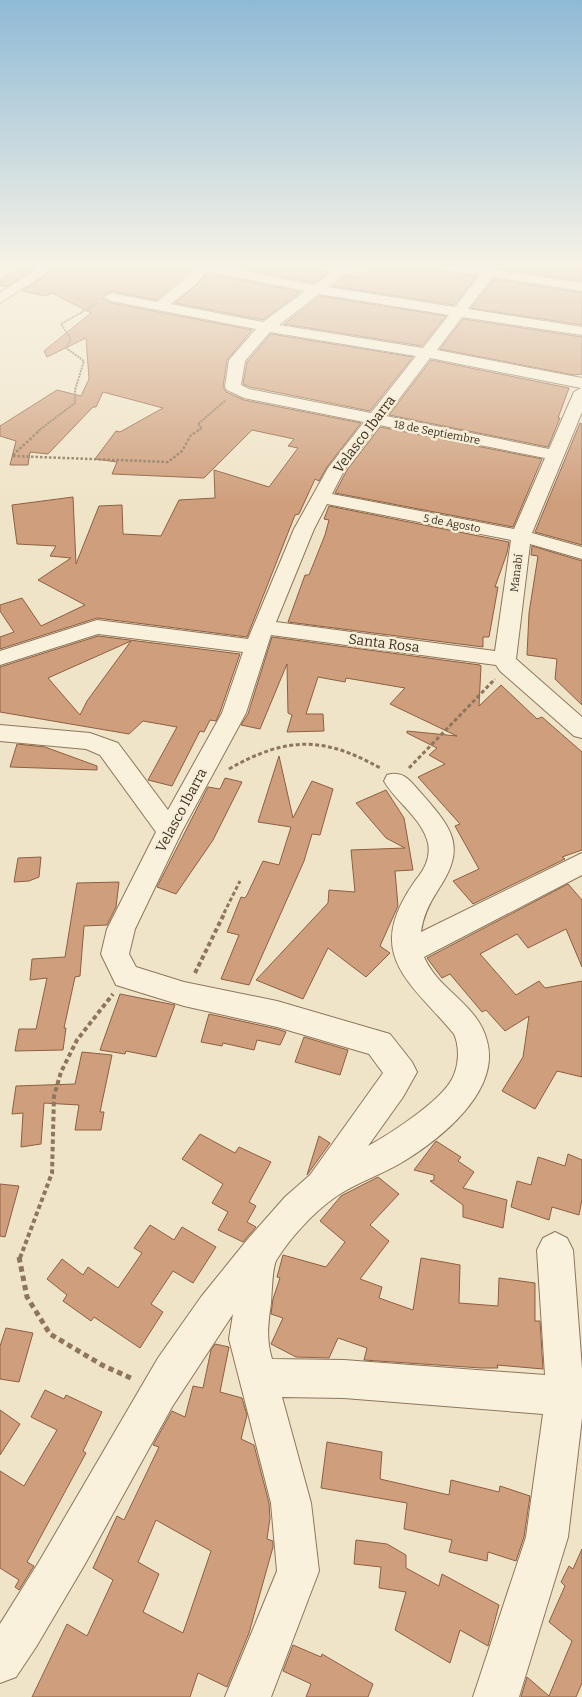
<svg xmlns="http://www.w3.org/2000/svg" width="582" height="1697" font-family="Bitter,serif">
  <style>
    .building { fill: #cf9f7d; stroke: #8d5f41; fill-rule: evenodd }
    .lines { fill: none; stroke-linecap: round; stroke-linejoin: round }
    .street-casing { stroke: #8d765c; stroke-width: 2 }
    .path-far4 { stroke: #8d765c; stroke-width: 2; stroke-dasharray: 2 1; stroke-linecap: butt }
    .path-far3 { stroke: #8d765c; stroke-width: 2.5; stroke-dasharray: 2.5 2; stroke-linecap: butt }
    .path-far2 { stroke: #8d765c; stroke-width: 3; stroke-dasharray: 4 2.5; stroke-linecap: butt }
    .path-far1 { stroke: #8d765c; stroke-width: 4; stroke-dasharray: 4.5 3; stroke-linecap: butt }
    .path { stroke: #8d765c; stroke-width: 5; stroke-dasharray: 5.5 4; stroke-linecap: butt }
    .street { fill: #faf1dc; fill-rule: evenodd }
    .labels { text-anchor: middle; stroke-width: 5; stroke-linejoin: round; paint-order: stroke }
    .far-street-label { font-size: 11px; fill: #3d2e20; stroke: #f7eed8 }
    .street-label { font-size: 14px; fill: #3d2e20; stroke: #f7eed8 }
  </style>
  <rect width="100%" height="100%" fill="#f0e4c8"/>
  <g class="building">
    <path d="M25,265H40L6,287L0,285V280Z"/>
    <path d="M61,265H196L156,300L111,291L102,298L111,303L252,330L227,360L223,387L226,392L244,400L361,423L327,467L319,481L315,479L299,514L295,515L247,637L97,618L0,649V637L14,632L0,611V605L22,598L41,626L85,605L38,580L71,558L50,556L56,546L17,544L12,505L73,497L76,564L99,506L122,505L123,534L161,536L179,500L215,498L214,470L269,487L298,448L288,446L294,439L252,430L204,478L112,474L117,462L95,459L116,431L120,432L163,408L103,392L96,407H93L48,454L30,452L28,465H10L16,441L0,436V426L57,390L81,396L89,379L86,338L47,357L44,351L91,313L52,293L45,296L22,291Z"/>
    <path d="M225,265H287L329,272L314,283Z"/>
    <path d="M372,265H387L477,276L454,305L333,286L346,275L356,277L363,273Z"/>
    <path d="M474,265H582V281Z"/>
    <path d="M209,271L212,274L300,292L263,320L175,303L197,285Z"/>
    <path d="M494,279L582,293V325L471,308Z"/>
    <path d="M320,296L446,316L422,346L284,324Z"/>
    <path d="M463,319L582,337V374L574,375L440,349Z"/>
    <path d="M271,334L413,357L370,411L250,387L243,384L247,362Z"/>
    <path d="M431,360L569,388L558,418H560L548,447L389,415Z"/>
    <path d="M580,423L582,424V545L535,532Z"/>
    <path d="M380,427L542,459L513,527L335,493L347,470Z"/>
    <path d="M329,506L509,542L507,553L495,587H498L489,637H483V647L288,622L305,575H309L325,535L329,520L324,519Z"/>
    <path d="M532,546L582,561V705L555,679L557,659L527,655L529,613L538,556L531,555Z"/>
    <path d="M98,636L240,654L220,712L216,721L210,720L204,732L200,731L172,786L148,780L177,727L143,721L129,734L0,712V667ZM131,641L87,701L80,715L48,678Z"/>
    <path d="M272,637L480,665L481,666L479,706L501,685L537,719L542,717L582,752V850L562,857L565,859L473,904L453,881L479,869L455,826L460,824L418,777L445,764L429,755L437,748L407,733V731L457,736L390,704L405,688L346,678L345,682L318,677L306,714H323L324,731L287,732L292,715L288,713L287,664L260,729L241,725L248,714Z"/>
    <path d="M17,744L45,747L97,766V770L10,767Z"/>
    <path d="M279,756L293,818L312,781L333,789L320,835L312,834L304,861L249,985L221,979L239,935L227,932L241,897L245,898L247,895L263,861L279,865L291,827L258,822Z"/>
    <path d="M225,778L242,782L213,840L176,894L157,887L208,787L220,789Z"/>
    <path d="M386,790L404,818L413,870L395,871L398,906L380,946L390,953L366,977L328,948L303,999L256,980L328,903L329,890L355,892L351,850L405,848L386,838L356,803Z"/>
    <path d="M41,857L39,877L29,881L14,882L18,858Z"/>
    <path d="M119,882L116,907L107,925L84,926L80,976L75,977L64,1028H66L63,1050L15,1051L19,1029H36L47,978L30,980L32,959L65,957L77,883Z"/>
    <path d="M568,884L582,900V967L566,929L528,948L517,934L480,954L516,995L539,981L545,988L582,981V1077L557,1071L535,1109L502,1091L523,1057L529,1016L505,1031L486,1010L482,1012L450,974L442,978L427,958Z"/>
    <path d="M120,994L175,1005L156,1057L126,1051L125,1054L100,1050Z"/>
    <path d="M209,1014L277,1029L286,1032L280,1045L257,1040L254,1050L223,1043L222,1046L201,1042Z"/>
    <path d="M304,1037L348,1050L340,1075L295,1062Z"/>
    <path d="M82,1052L112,1055L100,1112H104L101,1130H75L79,1105L44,1103L41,1144L21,1147L23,1113L12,1114L16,1086L75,1084Z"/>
    <path d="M200,1134L235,1153L239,1147L271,1162L249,1202L256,1206L247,1222L256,1227L243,1242L218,1230L228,1212L212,1203L223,1184L182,1159Z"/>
    <path d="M319,1136L330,1143L307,1175Z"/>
    <path d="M436,1141L461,1157L458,1161L474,1172L463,1188L507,1200L503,1228L463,1217V1205L430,1181L434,1180V1175L414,1170Z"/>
    <path d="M568,1154L582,1160V1199L579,1215L552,1207L549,1220L511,1207L517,1181L531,1185L538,1157L565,1166Z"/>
    <path d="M378,1177L399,1194L370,1225L389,1241L360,1279L382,1287L379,1298L413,1310L421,1258L460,1265L459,1303L498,1306L499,1278L535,1283V1321H540L543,1369L497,1365L498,1368H481L364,1360L367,1348L338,1338L329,1358L296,1357L271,1344L283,1318L271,1314L273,1299L280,1278L277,1277L283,1255L326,1267L345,1242L320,1221L341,1196Z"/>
    <path d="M0,1184L19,1186L5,1237L0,1236Z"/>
    <path d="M150,1225L174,1240L182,1227L216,1247L193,1283L173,1271L151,1304L163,1312L140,1348L94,1317L91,1321L63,1301L67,1295L47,1279L62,1259L83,1275L88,1267L118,1288L142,1253L134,1248Z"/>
    <path d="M6,1328L33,1333L19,1382L0,1379V1346Z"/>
    <path d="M215,1344L229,1347L220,1392L242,1398L247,1415L241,1439L254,1445L269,1503L270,1518L267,1539L273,1541V1547L249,1633L227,1687L198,1673L190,1697H32L67,1624L87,1636L113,1580L93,1568L117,1516L124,1520L159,1447L153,1445L172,1411L185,1417L193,1386L203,1388L211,1350ZM156,1520L211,1551L183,1633L143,1612L159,1574L138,1562Z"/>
    <path d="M45,1390L64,1399L66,1395L102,1412L83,1451L86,1453L27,1562L34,1566L19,1590L15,1587L19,1580L0,1568V1471L24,1486L57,1430L31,1417Z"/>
    <path d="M0,1410L20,1424L0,1455Z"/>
    <path d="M327,1442L382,1452L380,1479L449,1495L451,1480L499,1492L500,1486L530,1496L524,1537L516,1561L488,1552L487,1561L449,1552L452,1540L404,1529L407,1503L321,1488Z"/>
    <path d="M356,1540L387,1544L406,1555V1568L439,1586L442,1574L499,1605L488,1646L460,1630L450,1663L395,1630L406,1592L379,1588L381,1567L354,1564Z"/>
    <path d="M582,1549V1683L576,1697H521L527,1677L549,1696L572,1641L549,1622L565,1586L561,1582L569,1566L573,1569Z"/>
    <path d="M293,1645L321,1657L322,1654L373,1684L368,1697H306L311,1684L283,1671Z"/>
  </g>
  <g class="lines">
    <defs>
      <g id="street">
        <path d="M43,265H59L0,303V293Z"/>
        <path d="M198,265H212L196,284L171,304L263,322L305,291L212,272L210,269L212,266L217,265L314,285L342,265H356L328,287L455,307L480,275L438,269L432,265H463L582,283V291L493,277L468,309L582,327V335L462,317L437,350L582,378V412L532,533L582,547V559L530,544L516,659L582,717V738L574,736L500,671L496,665L271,635L246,713L182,831L135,929L129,954L136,967L184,982L277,1001L390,1034L412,1062L417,1072L403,1097L368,1146C390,1134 441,1101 452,1079C459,1066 460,1047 454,1034C409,980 363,955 415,881C424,870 431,858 428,843C422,818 396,802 384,781L387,775C404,770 410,781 421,793C453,829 467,847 438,890C429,904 423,916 421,932L582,853V875L424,957C438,990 478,1004 487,1041C501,1092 439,1140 401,1163C379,1176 355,1183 334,1198C313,1213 291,1237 277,1259C272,1266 272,1293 271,1303C268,1325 266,1338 272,1359L344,1360L545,1375L537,1250L543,1238L555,1232L567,1238L573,1250L582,1369V1418L568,1537L519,1697H473L526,1537L543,1414L344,1398L282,1397L311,1503L319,1571L271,1697H225L277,1571L271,1503L229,1339L233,1314L172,1407L85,1564L36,1647L16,1677L0,1683V1624L40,1560L158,1358L201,1297L247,1240L285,1197L310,1175L383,1073L369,1054L277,1027L184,1006L116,985L101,954L107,929L156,832L100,755L86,749L0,741V725L90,733L118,743L168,810L222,713L243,652L98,634L0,665V651L97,620L248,639L294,529L328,468L364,422L244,398L227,390L225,387L229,360L256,329L111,301L104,297L111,293L157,302L186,278ZM319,294L449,315L423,348L279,325ZM270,332L416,356L371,413L249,389L241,385L245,361ZM430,358L581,388L574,392L549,449L386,416ZM379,425L545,458L514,529L332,494L345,469ZM327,504L511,540L495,651L276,622L314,529Z"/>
      </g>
    </defs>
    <use href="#street" class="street-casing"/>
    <g class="path-far4">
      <path d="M38,431L75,403V390L84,361L66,348L71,339L61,324L98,303"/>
      <path d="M197,431L202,428L198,424L226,400"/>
    </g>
    <g class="path-far3">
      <path d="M13,455L40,430"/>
      <path d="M13,456L168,462L182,451L191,435L199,430"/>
    </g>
    <g class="path-far2">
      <path d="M409,768L495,679"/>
      <path d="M229,769C287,736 324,736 382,769"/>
      <path d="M224,913L240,881"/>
    </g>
    <g class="path-far1">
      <path d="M195,973L225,912"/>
      <path d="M20,1258L52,1173L54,1096L61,1072L77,1040L113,994"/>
    </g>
    <path class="path" d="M19,1257L27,1297L50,1334L102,1365L133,1379"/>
    <use href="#street" class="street"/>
  </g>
  <linearGradient id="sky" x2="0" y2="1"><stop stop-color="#8fbad6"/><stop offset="0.53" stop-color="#f8f3e6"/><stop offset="1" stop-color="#f8f3e6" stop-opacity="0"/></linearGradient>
  <rect width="582" height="502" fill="url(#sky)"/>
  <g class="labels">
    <g class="far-street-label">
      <text transform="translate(437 432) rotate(11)" y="4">18 de Septiembre</text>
      <text transform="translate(452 523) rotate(11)" y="4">5 de Agosto</text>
      <text transform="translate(516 573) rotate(-83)" y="4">Manabí</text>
    </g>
    <g class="street-label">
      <text transform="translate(364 434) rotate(-53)" y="5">Velasco Ibarra</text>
      <text transform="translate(384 643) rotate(7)" y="5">Santa Rosa</text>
      <text transform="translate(181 810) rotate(-62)" y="5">Velasco Ibarra</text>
    </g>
  </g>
</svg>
